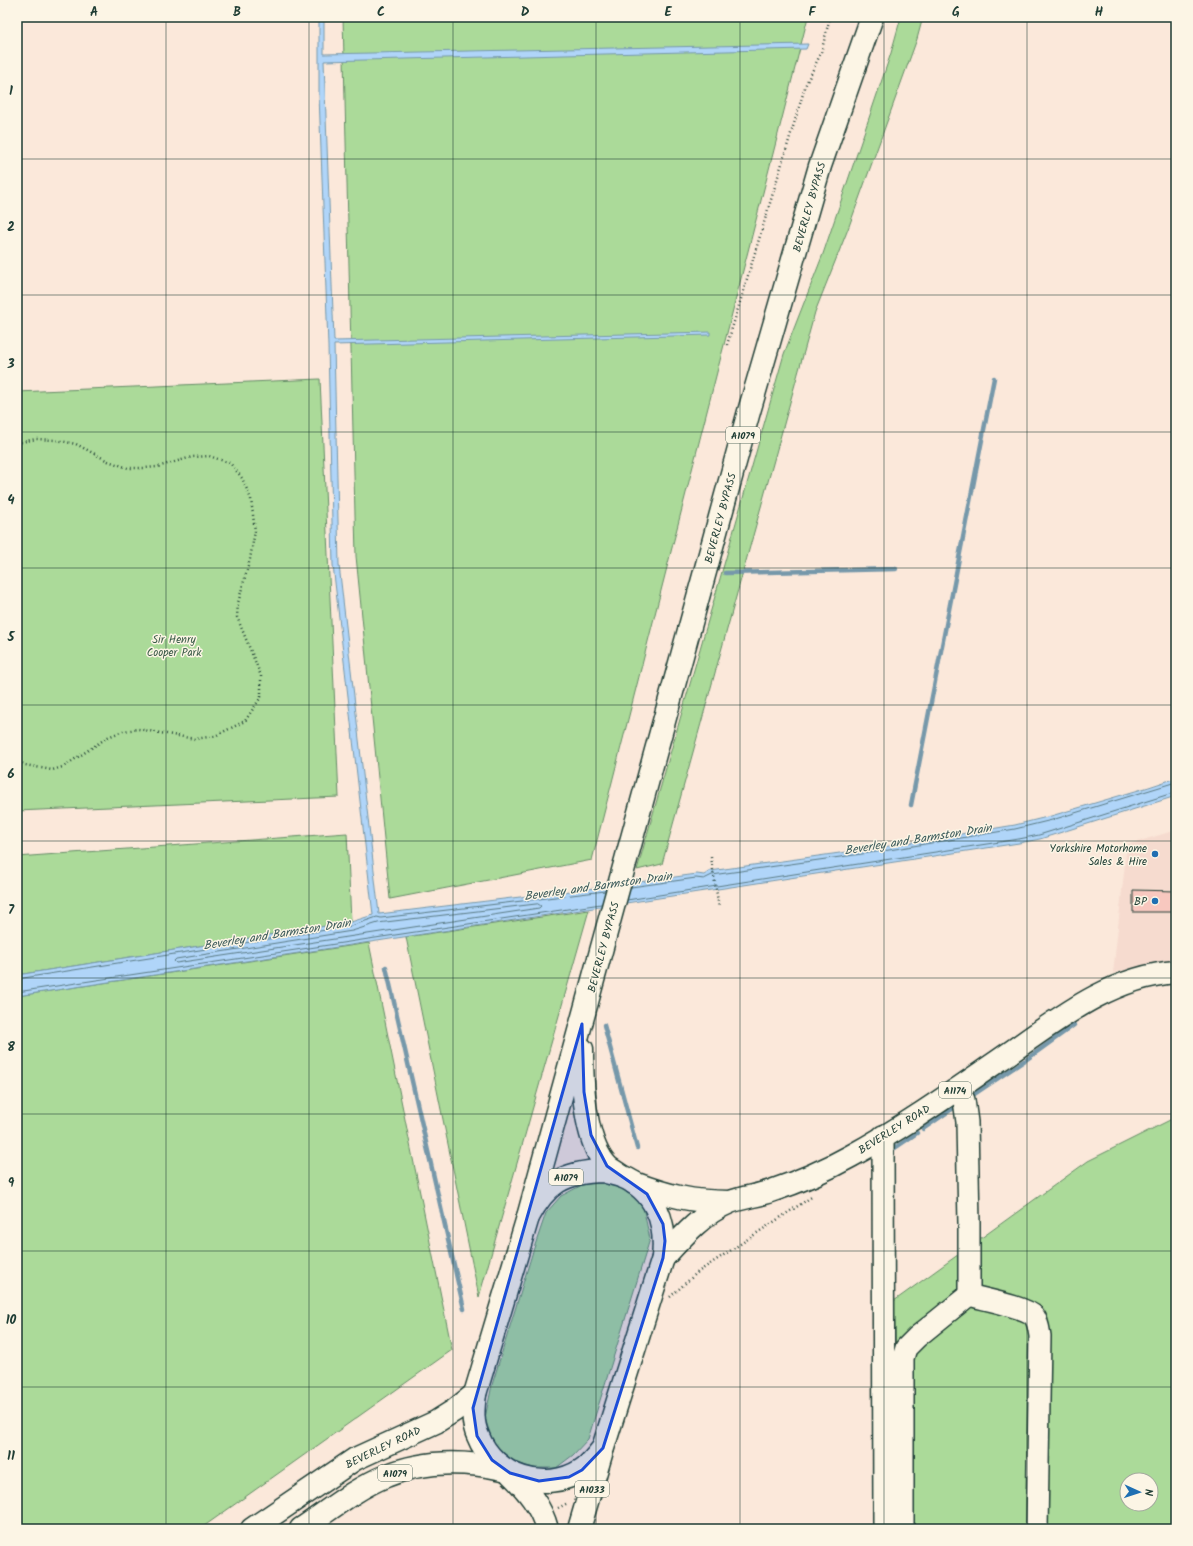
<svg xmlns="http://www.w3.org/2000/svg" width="1193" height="1546" font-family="Kalam,sans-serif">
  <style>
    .built { fill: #f6dbcf }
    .green { fill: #abda99; stroke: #658c66; fill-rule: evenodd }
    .water { fill: #b0d5f9; stroke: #7698aa }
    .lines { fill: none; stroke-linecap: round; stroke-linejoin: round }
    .shore { stroke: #597a83; stroke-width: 1 }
    .stream { stroke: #7698aa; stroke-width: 4.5 }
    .building { fill: #f8c8bf; stroke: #1f3d34 }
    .minor-casing { stroke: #1f3d34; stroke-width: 24 }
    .major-casing { stroke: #1f3d34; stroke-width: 25 }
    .highway-casing { stroke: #1f3d34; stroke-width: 25 }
    .path { stroke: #1f3d34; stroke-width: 2.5; stroke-dasharray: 1 3; stroke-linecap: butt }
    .minor { stroke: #fcf5e5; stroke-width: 21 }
    .major { stroke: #fcf5e5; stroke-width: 22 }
    .highway { stroke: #fcf5e5; stroke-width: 22 }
    .marked { fill: #1d4ed8; fill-opacity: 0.2; stroke: #1d4ed8; stroke-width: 3; stroke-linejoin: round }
    .grid { fill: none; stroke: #1f3d34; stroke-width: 1; stroke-opacity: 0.55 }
    .poi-dot { fill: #1f6fb2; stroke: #fcf5e5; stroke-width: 1.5 }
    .labels { text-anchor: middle; stroke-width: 3; stroke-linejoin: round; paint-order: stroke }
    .shield { fill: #fcf5e5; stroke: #617469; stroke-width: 1 }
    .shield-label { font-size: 10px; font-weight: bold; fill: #1f3d34 }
    .street-label { font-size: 11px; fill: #1f3d34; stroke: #fcf5e5 }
    .park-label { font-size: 11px; fill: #3b5c48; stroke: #fcf5e5 }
    .poi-label { font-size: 11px; fill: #1f3d34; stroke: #fcf5e5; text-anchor: end }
    .water-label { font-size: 12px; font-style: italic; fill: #3c5b5b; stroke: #fcf5e5 }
    .neatline { fill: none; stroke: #1f3d34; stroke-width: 1.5 }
    .grid-label { font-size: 13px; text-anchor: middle; font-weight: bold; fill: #1f3d34 }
  </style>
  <rect width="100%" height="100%" fill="#fbe8da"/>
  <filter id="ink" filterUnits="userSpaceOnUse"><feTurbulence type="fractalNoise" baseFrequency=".025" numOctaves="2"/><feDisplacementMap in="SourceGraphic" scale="8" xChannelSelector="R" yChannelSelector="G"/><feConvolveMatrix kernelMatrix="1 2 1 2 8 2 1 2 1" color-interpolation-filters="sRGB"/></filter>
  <g filter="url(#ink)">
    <path class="built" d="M1176,830V960L1148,965L1113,973L1127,845Z"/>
    <g class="green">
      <path d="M343,17H808L592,860L390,899L356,556Z"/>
      <path d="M901,17H923L917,39L848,229L815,312L662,864L637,870L784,354L823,254L891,53Z"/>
      <path d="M320,379L339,797L17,811V392Z"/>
      <path d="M347,833L351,922L17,975V857Z"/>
      <path d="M589,910L479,1297L406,937Z"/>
      <path d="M369,943L452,1350L200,1529H17V996Z"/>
      <path d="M1176,1117V1529H901L894,1301L1088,1161ZM1127,1480H1151V1504H1127Z"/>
      <path d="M606,1183L629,1191L643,1207L650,1239L588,1439L573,1455L556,1468H533L514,1462L494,1446L485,1418L492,1385L533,1251L546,1213L561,1196L584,1184Z"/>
    </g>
    <path class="water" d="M319,17H324V54L808,44L806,49L324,61L334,341L710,332V335L334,345L339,565L379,914L595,888L697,874L704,875L710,871L883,847L1015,825L1051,816L1149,787L1176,778V796L1040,839L1019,843L17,996V975L351,922L373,915L333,565L328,346L319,94Z"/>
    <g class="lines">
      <g class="shore">
        <path d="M631,887L696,878L704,879L712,875L883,851L1015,829L1052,820L1176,782"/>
        <path d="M627,900L1019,839L1039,835L1176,792"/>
        <path d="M538,904L541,906L539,908L176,963L174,961L176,959L352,931L378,923Z"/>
        <path d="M17,979L351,926L377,917L381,918L605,891"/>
        <path d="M17,992L601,904"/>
      </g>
      <g class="stream">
        <path d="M725,573L896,569"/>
        <path d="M911,805L994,378"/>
        <path d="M386,967L464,1309"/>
        <path d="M604,1025L637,1148"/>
        <path d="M1027,1059L1074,1025"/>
        <path d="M970,1097L1024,1061"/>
        <path d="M923,1129L958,1105"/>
        <path d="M892,1150L917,1133"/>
      </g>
    </g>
    <path class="building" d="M1133,890L1176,891V912H1133Z"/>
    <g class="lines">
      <defs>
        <g id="minor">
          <path d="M957,1089L964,1100L967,1122L969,1224V1295"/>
          <path d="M883,1136L884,1529"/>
          <path d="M969,1295C982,1299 1026,1307 1034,1316C1038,1321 1039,1330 1040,1336L1037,1529"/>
          <path d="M903,1529V1358L906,1348L917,1337L969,1295"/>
        </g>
        <g id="major">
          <path d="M634,1183C668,1196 693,1202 729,1202"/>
          <path d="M663,1258C682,1237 703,1213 730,1202C743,1197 757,1196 771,1191C798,1182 826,1170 851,1156C902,1128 950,1094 998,1061C1052,1024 1107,977 1176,972"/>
          <path d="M252,1529L355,1459L436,1422L455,1410L475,1394"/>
          <path d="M301,1529C328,1511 356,1488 386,1476C423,1460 465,1461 503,1469"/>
        </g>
        <g id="highway">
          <path d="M582,1049C582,1081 584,1143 608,1167C612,1170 617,1173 621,1176"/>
          <path d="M603,1171C609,1173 615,1174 621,1176C656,1190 667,1223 663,1258L603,1448C597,1456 591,1464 582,1470C545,1494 494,1477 478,1436C472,1423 473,1409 475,1394L528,1217C546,1183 564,1172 603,1171Z"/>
          <path d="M528,1217L748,415L820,166L872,17"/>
          <path d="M511,1474C527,1490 541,1506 547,1529"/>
          <path d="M579,1529L602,1451"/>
        </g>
      </defs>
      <use href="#minor" class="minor-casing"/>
      <use href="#major" class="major-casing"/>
      <use href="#highway" class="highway-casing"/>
      <g class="path">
        <path d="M727,345L806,84L821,53L830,17"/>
        <path d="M17,443L36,439L56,440L76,444L108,461L128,468H144L157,467L192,457L209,456L230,463L242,478L251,499L255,531L250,559L238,603L237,617L261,676V697L245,721L215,736L195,739L138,729L123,731L108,737L63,767L52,770L25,765L17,760"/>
        <path d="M711,857L719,908"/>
        <path d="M670,1297L698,1272L813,1196"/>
        <path d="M558,1508L568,1503"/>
      </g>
      <use href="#minor" class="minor"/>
      <use href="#major" class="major"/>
      <use href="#highway" class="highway"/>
    </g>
  </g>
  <path class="marked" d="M582,1024L584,1092L591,1135L607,1166L647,1194L663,1224L665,1241L663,1258L603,1448L582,1470L569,1477L539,1481L510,1473L492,1460L477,1436L473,1408Z"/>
  <path class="grid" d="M166,17V1529M309,17V1529M453,17V1529M596,17V1529M740,17V1529M884,17V1529M1027,17V1529M17,159H1176M17,295H1176M17,432H1176M17,568H1176M17,705H1176M17,841H1176M17,978H1176M17,1114H1176M17,1251H1176M17,1387H1176"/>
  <g class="poi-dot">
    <circle cx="1155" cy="854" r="4"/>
    <circle cx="1155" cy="901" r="4"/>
  </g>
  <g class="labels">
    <g class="shield">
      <rect x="726" y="427" width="34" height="16" rx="3"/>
      <rect x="939" y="1082" width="32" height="16" rx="3"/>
      <rect x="549" y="1169" width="34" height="16" rx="3"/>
      <rect x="378" y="1465" width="34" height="16" rx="3"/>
      <rect x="575" y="1481" width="34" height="16" rx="3"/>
    </g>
    <g class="shield-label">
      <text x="743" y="439">A1079</text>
      <text x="955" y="1094">A1174</text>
      <text x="566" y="1181">A1079</text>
      <text x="395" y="1477">A1079</text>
      <text x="592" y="1493">A1033</text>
    </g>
    <g class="street-label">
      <text transform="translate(809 207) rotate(-74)" y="4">BEVERLEY BYPASS</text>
      <text transform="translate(720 518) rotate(-75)" y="4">BEVERLEY BYPASS</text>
      <text transform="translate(603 947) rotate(-75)" y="4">BEVERLEY BYPASS</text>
      <text transform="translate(894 1129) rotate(-32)" y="4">BEVERLEY ROAD</text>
      <text transform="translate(383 1447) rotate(-26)" y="4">BEVERLEY ROAD</text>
    </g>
    <g class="park-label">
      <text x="174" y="643">Sir Henry<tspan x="174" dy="13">Cooper Park</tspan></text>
    </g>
    <g class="poi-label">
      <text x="1147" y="852">Yorkshire Motorhome<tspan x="1147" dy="13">Sales &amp; Hire</tspan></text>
      <text x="1147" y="905">BP</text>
    </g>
    <g class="water-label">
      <text transform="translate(918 839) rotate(-9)" y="4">Beverley and Barmston Drain</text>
      <text transform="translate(598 886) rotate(-8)" y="4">Beverley and Barmston Drain</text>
      <text transform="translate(277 934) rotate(-9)" y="4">Beverley and Barmston Drain</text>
    </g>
  </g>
  <rect width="1193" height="1546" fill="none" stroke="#fcf5e5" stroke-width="44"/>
  <g transform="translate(1139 1492) rotate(93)"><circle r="19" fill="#fcf5e5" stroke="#a4ab9e"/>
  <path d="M0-3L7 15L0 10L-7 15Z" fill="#1f6fb2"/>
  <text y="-6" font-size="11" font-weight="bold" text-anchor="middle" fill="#1f3d34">N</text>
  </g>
  <rect x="22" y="22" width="1149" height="1502" class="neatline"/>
  <g class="grid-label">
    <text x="94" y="16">A</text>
    <text x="237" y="16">B</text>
    <text x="381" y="16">C</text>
    <text x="525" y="16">D</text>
    <text x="668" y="16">E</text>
    <text x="812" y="16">F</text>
    <text x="956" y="16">G</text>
    <text x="1099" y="16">H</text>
    <text x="11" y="95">1</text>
    <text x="11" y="231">2</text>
    <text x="11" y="368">3</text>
    <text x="11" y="504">4</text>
    <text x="11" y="641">5</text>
    <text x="11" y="778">6</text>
    <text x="11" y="914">7</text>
    <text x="11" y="1051">8</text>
    <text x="11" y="1187">9</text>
    <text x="11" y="1324">10</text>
    <text x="11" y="1460">11</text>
  </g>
</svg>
